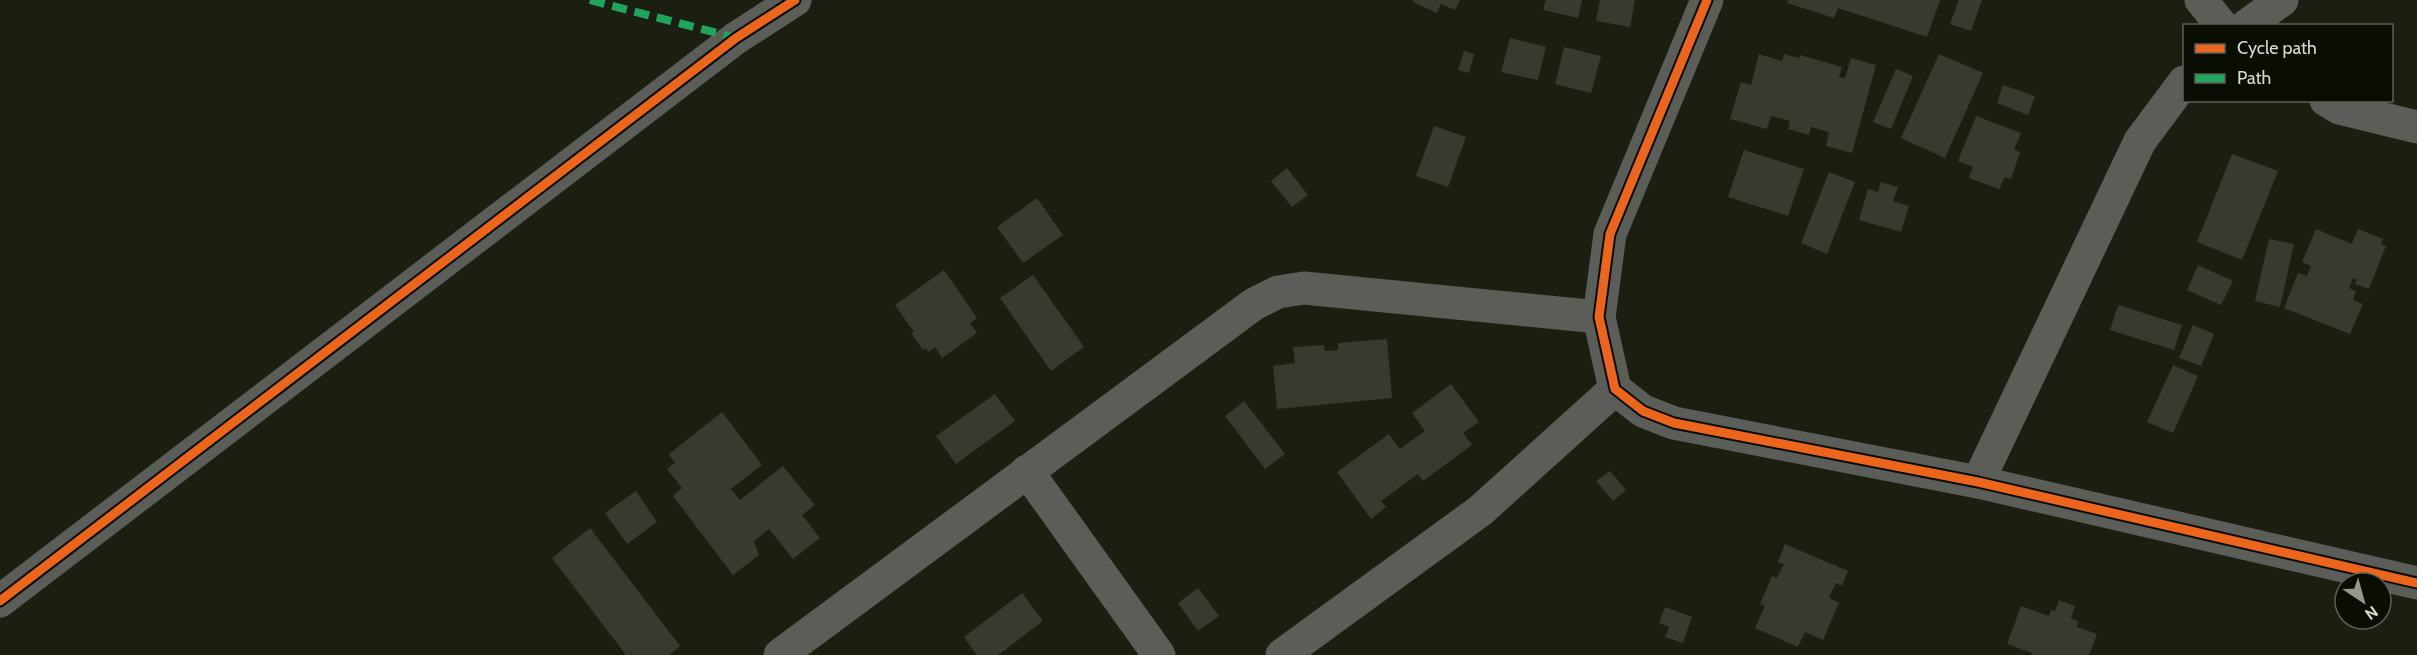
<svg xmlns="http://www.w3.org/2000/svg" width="2417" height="655" font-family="Cabin,sans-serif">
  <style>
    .building { fill: #373b2f }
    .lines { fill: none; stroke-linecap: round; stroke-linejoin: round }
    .minor { stroke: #5b5d58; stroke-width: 33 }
    .quiet { stroke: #20a55d; stroke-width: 8; stroke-dasharray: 15 8; stroke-linecap: butt }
    .cycleway-casing { stroke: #090d04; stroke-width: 13 }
    .cycleway { stroke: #eb651d; stroke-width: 9 }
  </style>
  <rect width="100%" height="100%" fill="#1b1f12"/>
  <g class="building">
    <path d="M1414,0H1460L1455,10L1441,4L1437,13L1413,2Z"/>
    <path d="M1546,0H1582L1578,18L1543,10Z"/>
    <path d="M1600,0H1635L1630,27L1596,21Z"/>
    <path d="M1788,0H1940L1927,37L1838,8L1834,18L1787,3Z"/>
    <path d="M1959,0H1982L1971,31L1950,24Z"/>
    <path d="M1510,38L1546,47L1538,80L1501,72Z"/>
    <path d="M1564,47L1601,56L1591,93L1555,84Z"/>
    <path d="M1464,51L1474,54L1469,73L1458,70Z"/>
    <path d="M1759,54L1782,61L1784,54L1799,58L1800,55L1842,67L1839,77L1845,78L1851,58L1876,65L1852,153L1826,146L1829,132L1811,127L1809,135L1788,129L1790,121L1771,116L1767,129L1730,119L1741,82L1751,85Z"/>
    <path d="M1939,54L1983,73L1945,158L1901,138Z"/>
    <path d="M1896,69L1913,76L1891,129L1873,122Z"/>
    <path d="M2003,85L2035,96L2028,115L1997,103Z"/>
    <path d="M1976,116L2021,133L2014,150L2020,152L2011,179L2005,177L1999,189L1969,178L1973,167L1958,161Z"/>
    <path d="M1434,126L1466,137L1448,187L1416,176Z"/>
    <path d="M1744,150L1804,169L1788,216L1728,197Z"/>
    <path d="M2232,154L2278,171L2242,260L2197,242Z"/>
    <path d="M1287,168L1308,195L1292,207L1271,181Z"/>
    <path d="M1829,172L1855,182L1827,254L1801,243Z"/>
    <path d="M1881,182L1898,187L1893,201L1909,206L1901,232L1859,220L1868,189L1878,192Z"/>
    <path d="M1037,198L1063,235L1023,263L997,227Z"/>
    <path d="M2316,229L2352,244L2358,229L2383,239L2381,244L2386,246L2369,289L2355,284L2357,280L2353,278L2349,288L2356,291L2353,300L2363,304L2350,334L2284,308L2298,273L2307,276L2311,266L2302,262Z"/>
    <path d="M2269,239L2294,244L2280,307L2255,301Z"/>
    <path d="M2198,265L2233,281L2221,305L2187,290Z"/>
    <path d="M944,270L977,318L970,323L977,333L942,358L935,347L928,352L926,348L923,350L911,333L914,332L895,305Z"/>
    <path d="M1033,275L1084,347L1051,371L1000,298Z"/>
    <path d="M2118,305L2182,325L2174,350L2110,330Z"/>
    <path d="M2193,325L2214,334L2201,366L2179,358Z"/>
    <path d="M1387,339L1392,398L1277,409L1273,366L1295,363L1293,347L1324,345L1325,351L1338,350V343Z"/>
    <path d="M2173,365L2198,376L2173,433L2147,422Z"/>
    <path d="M1451,384L1479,422L1463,433L1472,445L1423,481L1418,474L1381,501L1386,507L1371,519L1337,472L1389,434L1400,449L1425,431L1412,413Z"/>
    <path d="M995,394L1015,421L956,464L936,436Z"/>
    <path d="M1244,401L1285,454L1265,469L1225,416Z"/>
    <path d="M722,412L762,465L731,489L740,500L783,466L815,505L802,515L820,538L793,559L769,529L754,541L759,555L733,575L673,496L682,488L667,469L675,463L669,454Z"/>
    <path d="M1610,471L1626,490L1613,501L1596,481Z"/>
    <path d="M636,491L657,522L627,544L605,513Z"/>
    <path d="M590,528L680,646L669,655H626L552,558Z"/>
    <path d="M1785,544L1848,571L1842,586L1836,583L1829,598L1839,603L1823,640L1805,632L1798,647L1755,628L1765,606L1760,604L1772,576L1777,578L1784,564L1778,562Z"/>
    <path d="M1198,588L1219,616L1198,631L1178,603Z"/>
    <path d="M1022,593L1043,621L998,655H977L964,637Z"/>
    <path d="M2059,600L2075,606L2071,618L2078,621L2077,627L2097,634L2089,655H2031L2032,653L2007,644L2021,606L2049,616L2051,610L2055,611Z"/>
    <path d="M1665,607L1692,617L1683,643L1665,637L1669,627L1659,623Z"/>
  </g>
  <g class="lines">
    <g class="minor">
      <path d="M1707,0L1610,234L1599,317L1615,389L1643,411L1674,423L1978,482L2417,583"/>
      <path d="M2201,0L2222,26"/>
      <path d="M2246,26L2282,0"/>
      <path d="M2326,100L2339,108L2417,127"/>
      <path d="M1027,471L1159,655"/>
      <path d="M1978,482L2140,141L2184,82"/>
      <path d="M0,601L736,38L795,0"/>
      <path d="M780,655L1254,304L1278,292L1304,288L1599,317"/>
      <path d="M1282,655L1480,511L1615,389"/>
    </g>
    <path class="quiet" d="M590,0L736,38"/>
    <defs>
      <g id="cycleway">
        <path d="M1707,0L1610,234L1599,317L1615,389L1643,411L1674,423L1978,482L2417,583"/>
        <path d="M0,601L736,38L795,0"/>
      </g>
    </defs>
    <use href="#cycleway" class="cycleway-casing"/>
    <use href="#cycleway" class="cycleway"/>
  </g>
  <rect x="2183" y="24" width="210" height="78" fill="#090d04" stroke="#5b5f54" stroke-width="1.5"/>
  <rect x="2195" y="44" width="30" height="9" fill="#eb651d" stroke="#5b5f54" stroke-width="1.5"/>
  <text x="2237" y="54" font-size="18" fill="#d5dbcb">Cycle path</text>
  <rect x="2195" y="74" width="30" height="9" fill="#20a55d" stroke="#5b5f54" stroke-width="1.5"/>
  <text x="2237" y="84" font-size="18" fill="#d5dbcb">Path</text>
  <g transform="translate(2363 601) rotate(144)"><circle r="28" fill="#090d04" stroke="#5b5f54" stroke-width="1.5"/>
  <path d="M0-4.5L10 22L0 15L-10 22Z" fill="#94998a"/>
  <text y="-9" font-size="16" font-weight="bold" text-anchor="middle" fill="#d5dbcb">N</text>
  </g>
</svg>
